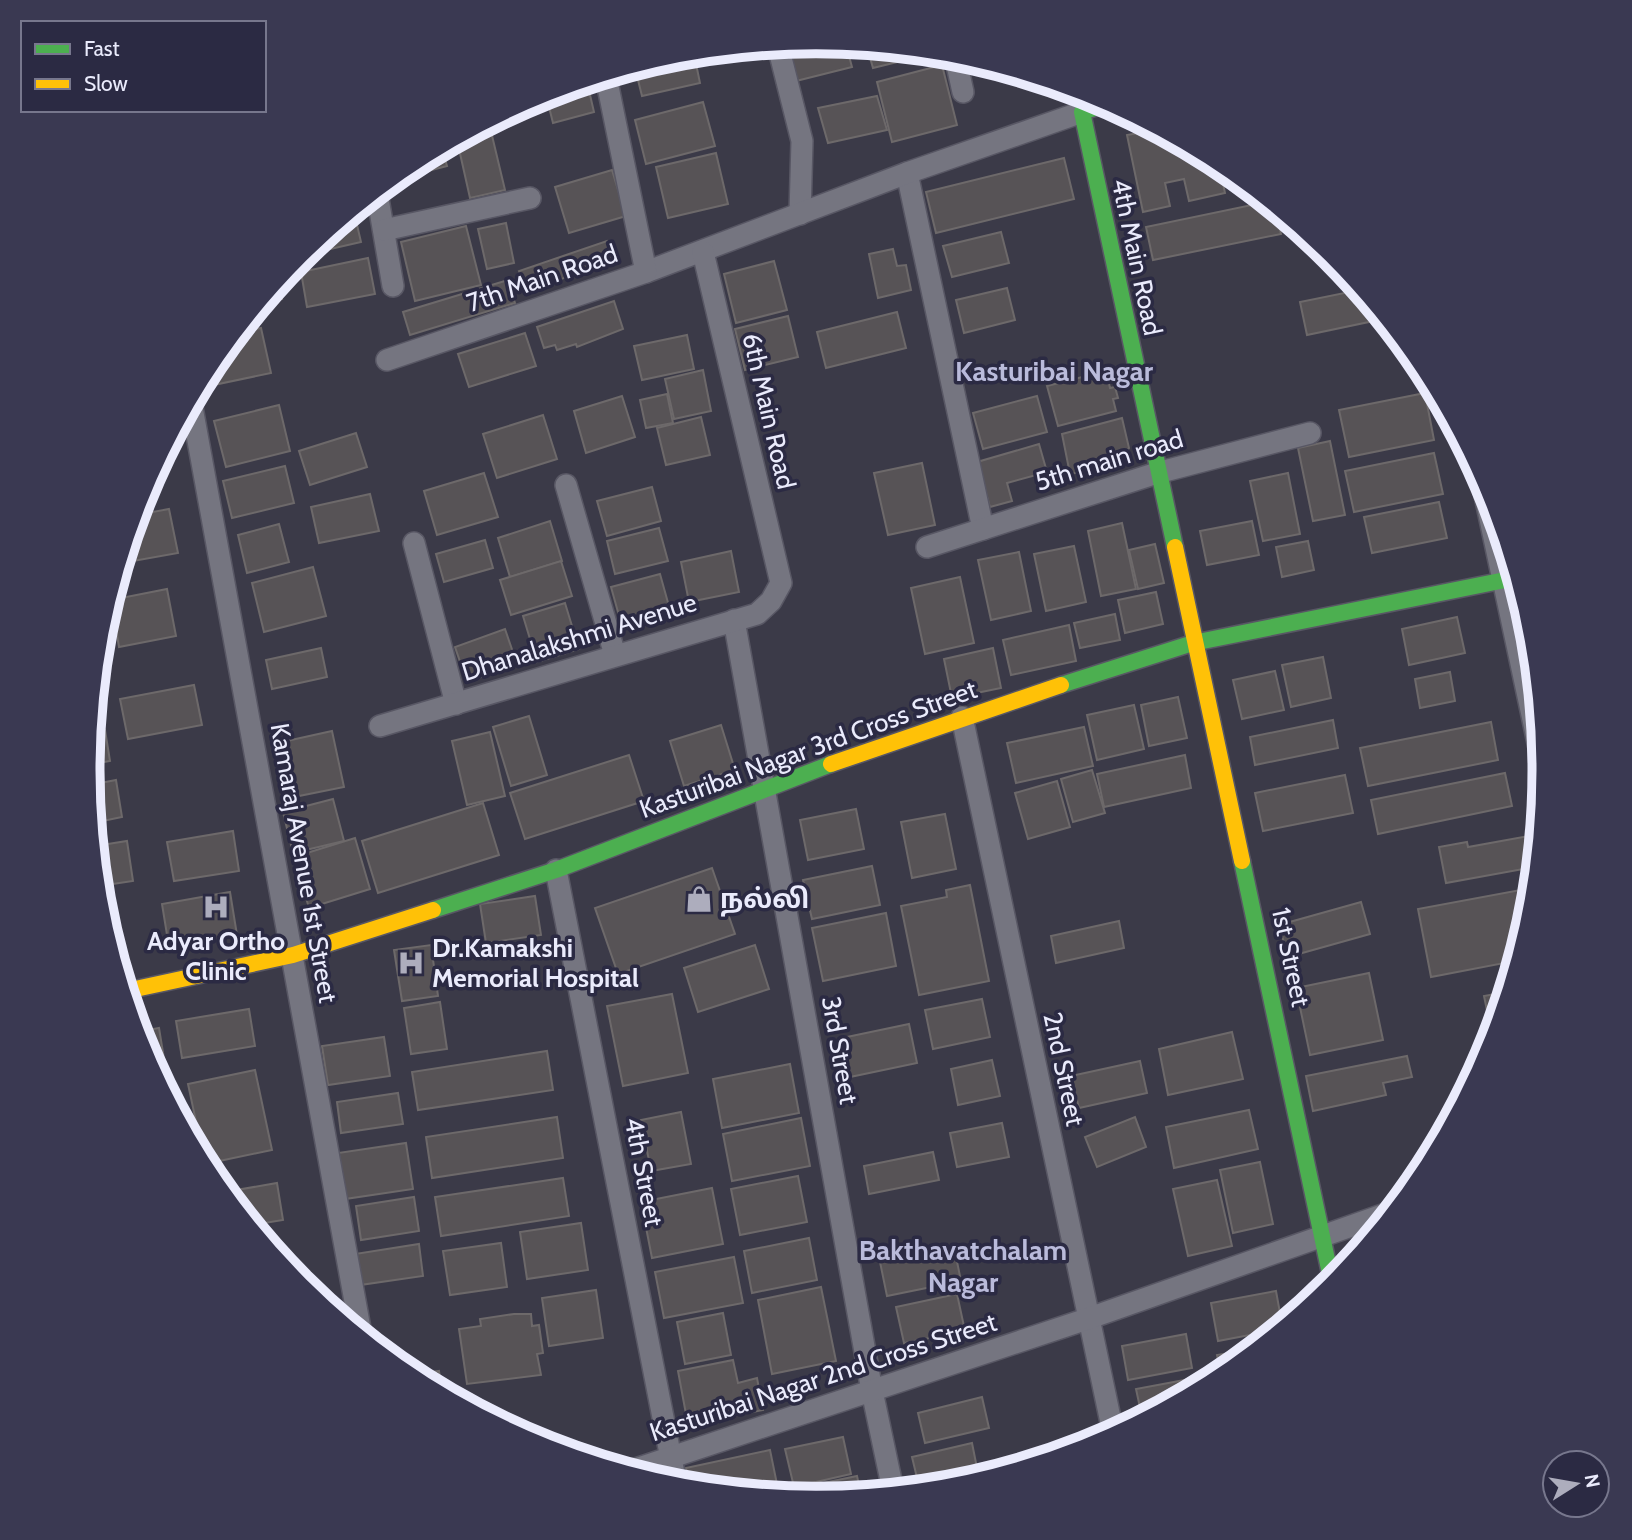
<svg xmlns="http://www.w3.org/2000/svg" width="1632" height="1540" font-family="Cabin,'Noto Sans Tamil',sans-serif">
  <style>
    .building { fill: #575356; stroke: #6d696a; stroke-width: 2 }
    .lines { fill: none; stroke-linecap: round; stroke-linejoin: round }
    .street-casing { stroke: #585764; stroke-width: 24 }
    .fast-casing { stroke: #585764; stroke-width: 19 }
    .slow-casing { stroke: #585764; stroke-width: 19 }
    .street { stroke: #757580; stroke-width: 21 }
    .fast { stroke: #4caf50; stroke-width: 16 }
    .slow { stroke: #ffc107; stroke-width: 16 }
    .labels { text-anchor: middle; stroke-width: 7; stroke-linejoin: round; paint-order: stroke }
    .street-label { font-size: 26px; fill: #eaebfc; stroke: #2b2a43 }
    .poi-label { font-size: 26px; font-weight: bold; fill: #eaebfc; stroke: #2b2a43; text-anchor: start }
    .neighbourhood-label { font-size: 28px; font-weight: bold; fill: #babbdb; stroke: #2b2a43 }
    .rim { fill: none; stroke: #eaebfc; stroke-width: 9 }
  </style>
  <rect width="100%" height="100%" fill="#3b3a48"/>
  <g class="building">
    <path d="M816,42L846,45L852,67L796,81L787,45Z"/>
    <path d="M867,47L930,53V54L873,68Z"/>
    <path d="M694,54L700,83L642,96L635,68L674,56Z"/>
    <path d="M942,65L957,125L892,142L877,82Z"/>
    <path d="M587,82L594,112L553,123L546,95Z"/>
    <path d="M877,96L887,130L828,143L818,108Z"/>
    <path d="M703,102L715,146L646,164L635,120Z"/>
    <path d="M489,123L505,190L470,198L457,140Z"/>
    <path d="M1150,131L1152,140L1168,136L1219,164L1225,193L1189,201L1184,179L1165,183L1170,206L1143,212L1127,135Z"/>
    <path d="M442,148L447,166L393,180L412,164Z"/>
    <path d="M716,153L728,204L668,218L656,167Z"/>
    <path d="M1064,158L1074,199L936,233L926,192Z"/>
    <path d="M612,170L626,216L569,233L555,187Z"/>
    <path d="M1266,202L1276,211L1281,234L1153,260L1146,227Z"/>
    <path d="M354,212L361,242L300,256L302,255Z"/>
    <path d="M506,223L514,263L487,269L478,229Z"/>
    <path d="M466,226L481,285L415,301L401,242Z"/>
    <path d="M1001,232L1009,263L952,277L943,246Z"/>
    <path d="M607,241L614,261L526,291L519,271Z"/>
    <path d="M893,249L897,266L906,265L911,290L878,298L869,254Z"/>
    <path d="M368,258L375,294L307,307L301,272Z"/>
    <path d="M774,261L787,310L736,323L724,274Z"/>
    <path d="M508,280L515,303L410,335L403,312Z"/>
    <path d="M278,283L282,299L262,304Z"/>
    <path d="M1007,288L1015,320L964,333L956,300Z"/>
    <path d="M1359,290L1383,319L1307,335L1300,302Z"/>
    <path d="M614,301L623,329L577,347L576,344L557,350L555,345L544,348L537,327Z"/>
    <path d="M897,312L906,348L826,368L817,332Z"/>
    <path d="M788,316L798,357L745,370L735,329Z"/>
    <path d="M261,328L271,373L209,386L206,374L211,365L237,333Z"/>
    <path d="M525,333L536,366L469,387L458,354Z"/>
    <path d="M687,335L694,369L642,380L634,346Z"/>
    <path d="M703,370L711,411L674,419L665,379Z"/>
    <path d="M1106,371L1110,388L1115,387L1118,398L1113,399L1116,411L1058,426L1047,386Z"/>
    <path d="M1425,393L1434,440L1349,457L1339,410Z"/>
    <path d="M667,394L673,423L646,428L640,400Z"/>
    <path d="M622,396L635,437L586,453L574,411Z"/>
    <path d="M1037,396L1047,432L983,449L973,413Z"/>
    <path d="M279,405L290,451L226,467L214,421Z"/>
    <path d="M543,415L557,459L497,478L483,434Z"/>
    <path d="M701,417L710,455L666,465L657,428Z"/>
    <path d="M1122,418L1129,448L1117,464L1070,474L1062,434Z"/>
    <path d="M356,433L367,467L310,485L299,451Z"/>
    <path d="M1330,441L1345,515L1313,521L1298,448Z"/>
    <path d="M1039,444L1047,472L1007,483L1012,501L990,507L977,462Z"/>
    <path d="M1434,453L1443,494L1354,512L1345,471Z"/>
    <path d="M922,463L935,525L888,535L874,473Z"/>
    <path d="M285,466L294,503L232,518L223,481Z"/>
    <path d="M484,473L498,517L437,535L424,491Z"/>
    <path d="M1288,473L1300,534L1263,541L1250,481Z"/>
    <path d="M652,487L661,521L607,536L597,501Z"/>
    <path d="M370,494L379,531L319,543L311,507Z"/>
    <path d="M1439,502L1447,538L1372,553L1364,517Z"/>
    <path d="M169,509L178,553L122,563L136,515Z"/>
    <path d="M550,521L562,561L510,577L498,538Z"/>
    <path d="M1252,521L1259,555L1207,565L1200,531Z"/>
    <path d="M1122,523L1136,589L1101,596L1088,531Z"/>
    <path d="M279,524L289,562L247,573L238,535Z"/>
    <path d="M659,528L668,561L615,574L607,541Z"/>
    <path d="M485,540L493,568L444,582L436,554Z"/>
    <path d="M1308,541L1314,570L1282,577L1276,547Z"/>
    <path d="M1155,544L1164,583L1138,589L1129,550Z"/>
    <path d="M1074,546L1086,602L1046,611L1034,554Z"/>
    <path d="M731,551L739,592L689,602L681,562Z"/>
    <path d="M1019,552L1031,611L991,620L978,560Z"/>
    <path d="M561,561L572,596L511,615L500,580Z"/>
    <path d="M313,567L326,616L264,632L252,583Z"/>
    <path d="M660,574L672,617L623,630L611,587Z"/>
    <path d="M960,577L974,643L925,654L911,588Z"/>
    <path d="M167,589L176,636L119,647L111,600Z"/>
    <path d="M1156,592L1163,624L1125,633L1118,600Z"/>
    <path d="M565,603L579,649L537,662L523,616Z"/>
    <path d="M1115,614L1120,640L1080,648L1074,623Z"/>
    <path d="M1457,617L1465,653L1409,665L1402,629Z"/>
    <path d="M1069,625L1076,661L1011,675L1003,640Z"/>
    <path d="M505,629L517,664L467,682L455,647Z"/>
    <path d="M321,648L327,677L272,689L266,660Z"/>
    <path d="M993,648L1001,688L952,698L944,659Z"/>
    <path d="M1323,657L1331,698L1291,707L1282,665Z"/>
    <path d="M1275,671L1284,710L1242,719L1233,680Z"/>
    <path d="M1450,672L1455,701L1420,708L1415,679Z"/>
    <path d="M194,685L202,725L128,739L120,699Z"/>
    <path d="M1178,697L1187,738L1149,746L1141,705Z"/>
    <path d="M1134,705L1144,749L1097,760L1087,715Z"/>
    <path d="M529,716L547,775L511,786L493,727Z"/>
    <path d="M1333,720L1338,748L1255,765L1250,737Z"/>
    <path d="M1491,722L1498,760L1368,786L1360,748Z"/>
    <path d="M721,725L735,770L684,786L670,741Z"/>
    <path d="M1084,727L1093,766L1016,783L1007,743Z"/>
    <path d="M105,730L110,761L88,765L92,733Z"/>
    <path d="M332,731L344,787L284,799L273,744Z"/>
    <path d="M490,732L505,796L467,805L452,741Z"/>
    <path d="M629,755L644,801L525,839L510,793Z"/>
    <path d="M1185,755L1191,788L1104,807L1097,774Z"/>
    <path d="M1092,770L1105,813L1073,822L1061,779Z"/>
    <path d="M1505,773L1512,806L1378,834L1371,800Z"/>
    <path d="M1345,775L1353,813L1263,831L1255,793Z"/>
    <path d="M116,780L122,817L93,823L90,785Z"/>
    <path d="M1057,781L1070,827L1028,839L1015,793Z"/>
    <path d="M333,799L344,841L293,853L283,812Z"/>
    <path d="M483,803L499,855L378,893L362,841Z"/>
    <path d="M856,809L864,849L808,860L800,820Z"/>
    <path d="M945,814L956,869L912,878L901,822Z"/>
    <path d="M233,831L239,871L174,881L167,842Z"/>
    <path d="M1529,836L1534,867L1446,883L1439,847L1467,842L1468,847Z"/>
    <path d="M355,838L370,889L309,908L294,857Z"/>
    <path d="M127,841L133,881L99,886L95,846Z"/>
    <path d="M872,866L880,905L812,919L803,880Z"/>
    <path d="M712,868L735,934L618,974L595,908Z"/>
    <path d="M970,885L989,981L919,995L901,906L947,897L946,890Z"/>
    <path d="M1532,888L1530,912L1515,961L1431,977L1418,909Z"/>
    <path d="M230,892L237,935L169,947L162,904Z"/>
    <path d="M535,896L541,935L486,943L480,904Z"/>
    <path d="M1361,902L1370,934L1288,957L1279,925Z"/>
    <path d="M886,913L896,966L823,981L812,928Z"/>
    <path d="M1119,921L1124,948L1056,963L1051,936Z"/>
    <path d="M431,945L438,996L402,1001L394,950Z"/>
    <path d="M755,945L769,989L698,1012L684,968Z"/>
    <path d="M1369,973L1383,1040L1310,1055L1296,988Z"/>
    <path d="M1506,992L1494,1030H1491L1484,996Z"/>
    <path d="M672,994L688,1073L623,1086L607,1006Z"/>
    <path d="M982,999L990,1037L933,1049L925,1010Z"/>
    <path d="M440,1002L447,1049L411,1054L404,1008Z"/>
    <path d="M249,1009L255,1046L182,1058L176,1021Z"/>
    <path d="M909,1024L917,1063L850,1077L842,1038Z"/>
    <path d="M159,1028L166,1071L156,1073L138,1032Z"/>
    <path d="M1232,1032L1243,1079L1168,1095L1159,1049Z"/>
    <path d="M384,1037L390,1076L328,1085L322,1046Z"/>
    <path d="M547,1051L553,1090L418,1110L412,1072Z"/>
    <path d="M1407,1056L1412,1077L1383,1083L1386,1095L1313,1111L1306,1076Z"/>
    <path d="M992,1060L1000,1096L958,1105L951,1069Z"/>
    <path d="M1140,1061L1147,1093L1079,1108L1071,1076Z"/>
    <path d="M790,1064L799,1113L722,1128L713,1079Z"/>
    <path d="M255,1070L272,1150L205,1164L188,1084Z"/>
    <path d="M398,1093L403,1124L341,1133L337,1102Z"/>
    <path d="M1249,1110L1258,1149L1174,1168L1166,1127Z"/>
    <path d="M681,1112L691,1164L651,1171L641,1120Z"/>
    <path d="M557,1117L563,1158L432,1178L426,1137Z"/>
    <path d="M1135,1117L1146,1147L1097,1167L1085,1137Z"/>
    <path d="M801,1118L810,1166L732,1181L723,1134Z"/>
    <path d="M1002,1123L1009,1157L957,1167L950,1133Z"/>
    <path d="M406,1143L413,1189L345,1199L338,1153Z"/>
    <path d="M933,1152L939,1180L869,1194L864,1166Z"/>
    <path d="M1260,1162L1273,1224L1233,1233L1220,1170Z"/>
    <path d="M798,1176L807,1222L740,1235L731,1189Z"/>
    <path d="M563,1178L569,1216L441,1236L435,1197Z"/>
    <path d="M1217,1180L1232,1246L1188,1256L1173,1189Z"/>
    <path d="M277,1183L283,1220L252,1225L225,1192Z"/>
    <path d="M712,1188L723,1244L652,1258L641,1202Z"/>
    <path d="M414,1197L419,1231L361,1240L356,1206Z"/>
    <path d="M581,1223L588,1270L527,1279L520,1232Z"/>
    <path d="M809,1238L817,1280L752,1293L744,1251Z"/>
    <path d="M501,1243L507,1287L450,1295L443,1251Z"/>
    <path d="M419,1244L423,1276L360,1285L355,1254Z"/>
    <path d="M954,1247L961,1281L887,1296L880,1262Z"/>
    <path d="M734,1257L743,1303L664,1318L655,1272Z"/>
    <path d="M821,1287L836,1361L772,1374L758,1300Z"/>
    <path d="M596,1290L603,1338L549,1346L542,1298Z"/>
    <path d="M1276,1291L1282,1324L1276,1330L1218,1341L1211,1303Z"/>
    <path d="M957,1294L965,1331L904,1343L896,1307Z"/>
    <path d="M723,1313L731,1355L685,1364L677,1322Z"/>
    <path d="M514,1314H531L532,1326L539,1325L543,1353L537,1354L541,1375L467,1384L459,1329L481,1326L480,1319Z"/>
    <path d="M1186,1334L1192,1368L1128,1380L1122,1346Z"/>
    <path d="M1253,1349L1221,1375L1217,1355Z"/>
    <path d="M733,1360L738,1383L757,1378L763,1410L688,1425L678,1371Z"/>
    <path d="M439,1371L442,1392L411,1375Z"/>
    <path d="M1206,1376L1207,1383L1142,1417L1136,1389Z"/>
    <path d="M982,1397L989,1428L925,1443L918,1413Z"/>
    <path d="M843,1437L851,1474L794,1487L785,1449Z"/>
    <path d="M972,1443L977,1468L918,1482L912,1457Z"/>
    <path d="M770,1450L779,1494L690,1486L686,1468Z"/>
    <path d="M857,1476L861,1494L816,1498L791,1496L790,1490Z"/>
  </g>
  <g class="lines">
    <defs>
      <g id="street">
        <path d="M778,46L802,141L800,214"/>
        <path d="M955,56L963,92"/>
        <path d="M907,173L983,529"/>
        <path d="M377,193L393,286"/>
        <path d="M384,230L530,198"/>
        <path d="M646,272L907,173L1082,112"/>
        <path d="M387,360L646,272L606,77"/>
        <path d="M191,402L361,1334"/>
        <path d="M1481,477L1544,771"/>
        <path d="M566,485L615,655"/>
        <path d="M414,543L456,704"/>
        <path d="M927,547L1157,473L1310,433"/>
        <path d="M734,620L872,1391L893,1490"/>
        <path d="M962,717L1113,1432"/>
        <path d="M380,726L757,614L771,601L781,583L703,252"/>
        <path d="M556,870L676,1484"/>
        <path d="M630,1471L1087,1319L1391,1212"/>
      </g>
      <g id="fast">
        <path d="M1107,104L1082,112L1175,547"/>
        <path d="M1061,685L1193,643L1515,578"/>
        <path d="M1242,861L1332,1283"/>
        <path d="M433,910L556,870L831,764"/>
      </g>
      <g id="slow">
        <path d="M1175,547L1242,861"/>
        <path d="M831,764L1061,685"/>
        <path d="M126,991L293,955L433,910"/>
      </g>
    </defs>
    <use href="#street" class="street-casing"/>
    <use href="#fast" class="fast-casing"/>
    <use href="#slow" class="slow-casing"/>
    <use href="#street" class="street"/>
    <use href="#fast" class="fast"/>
    <use href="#slow" class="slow"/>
  </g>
  <defs>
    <symbol id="shop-bare" viewBox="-9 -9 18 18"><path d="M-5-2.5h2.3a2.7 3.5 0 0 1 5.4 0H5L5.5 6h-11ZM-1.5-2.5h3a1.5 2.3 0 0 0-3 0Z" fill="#adadbd" stroke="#2b2a43" stroke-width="2.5" paint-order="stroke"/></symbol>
    <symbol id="hospital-bare" viewBox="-9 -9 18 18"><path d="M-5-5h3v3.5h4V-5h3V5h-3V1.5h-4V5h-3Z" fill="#adadbd" stroke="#2b2a43" stroke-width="2.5" paint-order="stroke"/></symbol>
  </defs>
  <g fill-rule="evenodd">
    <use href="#shop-bare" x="680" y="880" width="38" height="38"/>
    <use href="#hospital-bare" x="197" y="888" width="38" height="38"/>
    <use href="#hospital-bare" x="392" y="944" width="38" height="38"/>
  </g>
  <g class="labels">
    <g class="street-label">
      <text transform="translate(1137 257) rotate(78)" y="9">4th Main Road</text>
      <text transform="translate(542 278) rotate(-19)" y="9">7th Main Road</text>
      <text transform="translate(769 411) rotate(77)" y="9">6th Main Road</text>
      <text transform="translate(1109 460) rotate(-17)" y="9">5th main road</text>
      <text transform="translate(579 637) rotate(-17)" y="9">Dhanalakshmi Avenue</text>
      <text transform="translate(808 749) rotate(-20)" y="9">Kasturibai Nagar 3rd Cross Street</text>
      <text transform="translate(304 863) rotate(80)" y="9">Kamaraj Avenue 1st Street</text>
      <text transform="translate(1291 957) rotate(78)" y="9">1st Street</text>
      <text transform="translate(840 1050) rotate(80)" y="9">3rd Street</text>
      <text transform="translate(1064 1069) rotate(78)" y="9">2nd Street</text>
      <text transform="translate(644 1172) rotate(79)" y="9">4th Street</text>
      <text transform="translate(823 1377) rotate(-18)" y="9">Kasturibai Nagar 2nd Cross Street</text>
    </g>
    <g class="poi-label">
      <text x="720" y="908">நல்லி</text>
      <text x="216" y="950" text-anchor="middle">Adyar Ortho<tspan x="216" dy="30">Clinic</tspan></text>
      <text x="432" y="957">Dr.Kamakshi<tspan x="432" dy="30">Memorial Hospital</tspan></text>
    </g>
    <g class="neighbourhood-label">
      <text x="1054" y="381">Kasturibai Nagar</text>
      <text x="963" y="1260">Bakthavatchalam<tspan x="963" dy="32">Nagar</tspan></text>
    </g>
  </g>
  <path d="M0 0H1632V1540H0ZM100 770a716 716 0 1 1 1432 0a716 716 0 1 1-1432 0Z" fill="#3a3952" fill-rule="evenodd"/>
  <path class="rim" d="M100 770a716 716 0 1 1 1432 0a716 716 0 1 1-1432 0Z"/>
  <rect x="21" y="21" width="245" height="91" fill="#2b2a43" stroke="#77778d" stroke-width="2"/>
  <rect x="35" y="44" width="35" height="10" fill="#4caf50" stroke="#77778d" stroke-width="2"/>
  <text x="84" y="56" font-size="21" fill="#eaebfc">Fast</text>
  <rect x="35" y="79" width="35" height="10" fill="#ffc107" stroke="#77778d" stroke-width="2"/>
  <text x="84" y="91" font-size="21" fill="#eaebfc">Slow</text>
  <g transform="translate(1576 1484) rotate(79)"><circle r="33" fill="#2b2a43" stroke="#77778d" stroke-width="2"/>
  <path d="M0-5L12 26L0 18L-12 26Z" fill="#adadbd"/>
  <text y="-10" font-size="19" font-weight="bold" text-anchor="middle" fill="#eaebfc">N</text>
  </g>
</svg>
